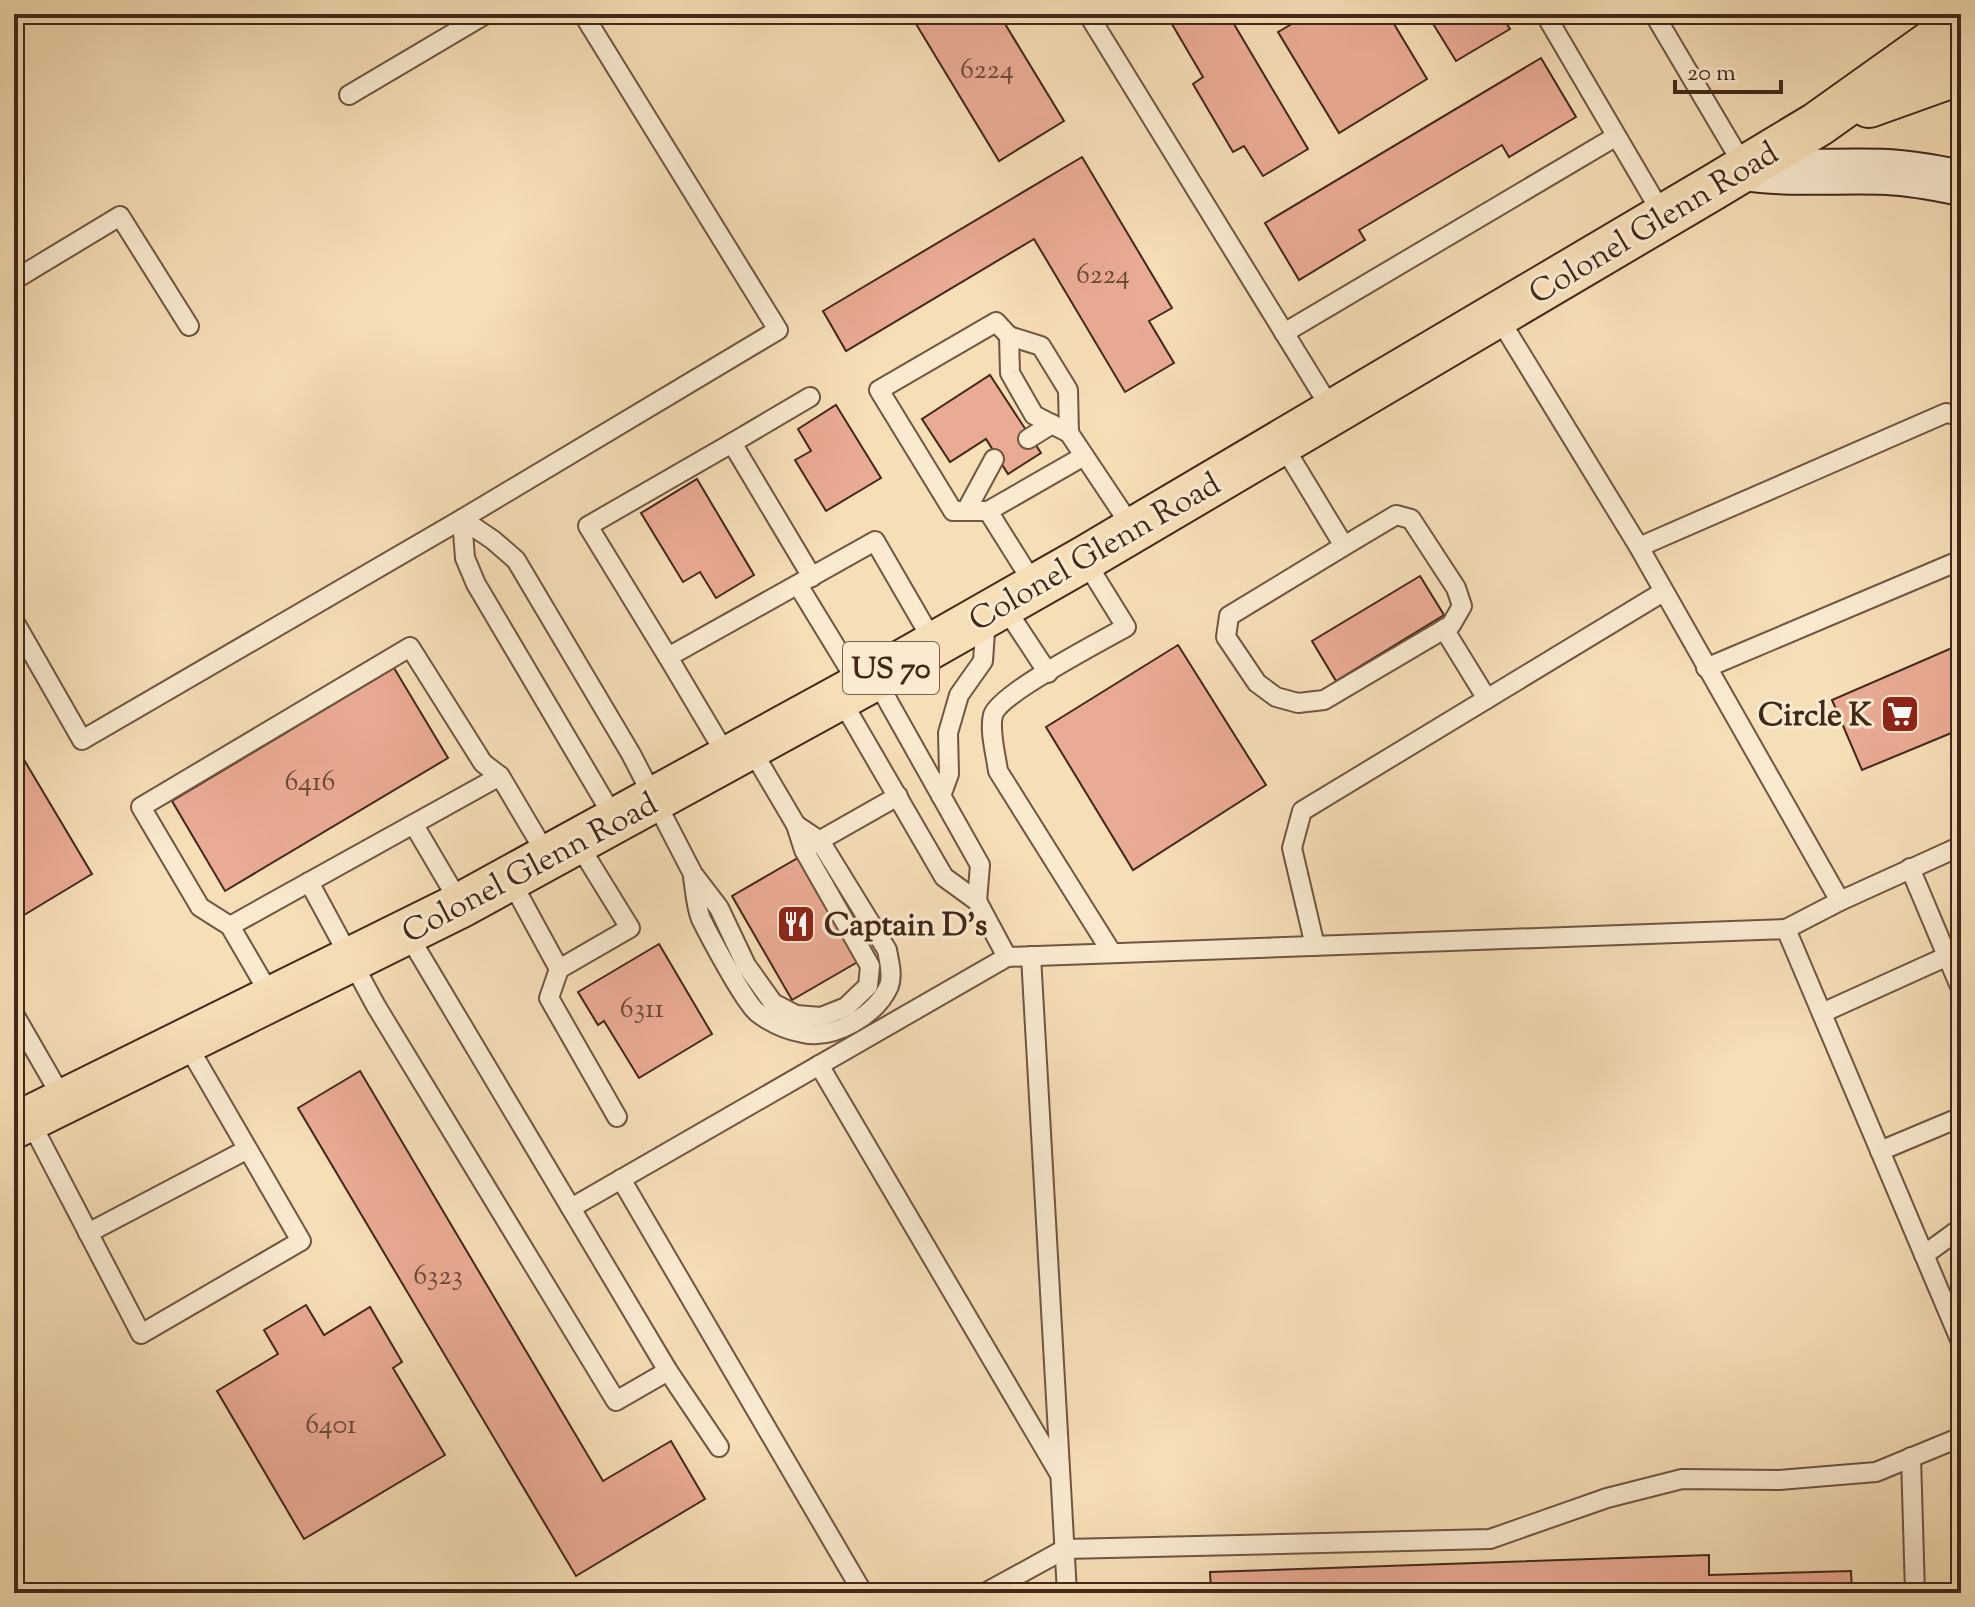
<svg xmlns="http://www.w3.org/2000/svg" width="1975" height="1607" font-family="'Sorts Mill Goudy',serif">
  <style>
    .building { fill: #eaab94; stroke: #422818; stroke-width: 2 }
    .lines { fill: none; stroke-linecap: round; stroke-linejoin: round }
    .lane-casing { stroke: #6f5640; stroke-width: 22 }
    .secondary-casing { stroke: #422818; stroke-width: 48 }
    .primary-casing { stroke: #422818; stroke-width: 48 }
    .lane { stroke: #f9ead0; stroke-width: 18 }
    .secondary { stroke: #f9ead0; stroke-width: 44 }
    .primary { stroke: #f6deb7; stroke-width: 44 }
    .labels { text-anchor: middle; stroke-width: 6; stroke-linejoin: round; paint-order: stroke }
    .number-label { font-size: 28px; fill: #6c4937 }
    .shield { fill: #f9ead0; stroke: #79624f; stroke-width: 2 }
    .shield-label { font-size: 30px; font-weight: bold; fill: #422818 }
    .street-label { font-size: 32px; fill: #422818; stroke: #f9ead0 }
    .poi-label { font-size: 32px; font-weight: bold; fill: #422818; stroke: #f9ead0; text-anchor: end }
  </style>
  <rect width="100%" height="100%" fill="#f6deb7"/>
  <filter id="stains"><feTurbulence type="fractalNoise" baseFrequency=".0025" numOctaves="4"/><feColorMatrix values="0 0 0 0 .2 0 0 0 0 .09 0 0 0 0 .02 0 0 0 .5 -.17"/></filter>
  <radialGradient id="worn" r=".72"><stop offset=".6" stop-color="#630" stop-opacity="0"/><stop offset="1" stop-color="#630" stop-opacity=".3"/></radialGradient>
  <g class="building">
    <path d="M910,14H999L1064,121L999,161Z"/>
    <path d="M1166,14H1228L1308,149L1263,176L1244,146L1233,152L1193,84L1203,77Z"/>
    <path d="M1309,14H1388L1427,79L1339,133L1278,32Z"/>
    <path d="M1427,14H1501L1510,29L1456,61Z"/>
    <path d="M1541,58L1576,117L1509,157L1502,145L1359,230L1365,240L1299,280L1265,223Z"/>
    <path d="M1082,157L1172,308L1149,321L1174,363L1125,392L1034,239L846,351L823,311Z"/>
    <path d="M990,375L1041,453L1008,474L986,439L950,462L922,419Z"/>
    <path d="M836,405L881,478L826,511L795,460L811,451L798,429Z"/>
    <path d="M697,479L754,575L716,598L700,572L683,582L641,513Z"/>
    <path d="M1420,576L1444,615L1336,681L1312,641Z"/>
    <path d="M1961,644V729L1862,770L1832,700Z"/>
    <path d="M1178,645L1266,785L1133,870L1046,727Z"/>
    <path d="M394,668L448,758L225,891L172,801Z"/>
    <path d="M14,743L92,874L14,921Z"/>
    <path d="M808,852L868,956L792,1000L732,896Z"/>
    <path d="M659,944L712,1034L639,1078L604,1021L598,1025L578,992Z"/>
    <path d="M360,1071L603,1481L671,1441L705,1499L576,1576L298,1108Z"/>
    <path d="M306,1305L324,1335L370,1307L402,1362L393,1368L445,1455L304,1539L217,1391L278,1354L264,1330Z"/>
    <path d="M1709,1555V1575L1851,1571L1852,1593H1166L1211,1591L1210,1572Z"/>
  </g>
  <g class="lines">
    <defs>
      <g id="lane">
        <path d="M1088,14L1333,412"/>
        <path d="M1545,14L1664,217"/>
        <path d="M1654,14L1745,168"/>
        <path d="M349,95L486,14"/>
        <path d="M14,280L120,216L189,326"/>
        <path d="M1497,315L1639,547L1840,901L1786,929"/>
        <path d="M1284,333L1615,137"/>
        <path d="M1009,336L1041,346L1068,390L1069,433"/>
        <path d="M1028,439L1052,424"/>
        <path d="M1281,442L1344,546L1229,616L1226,637L1257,683L1276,697L1298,703L1324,700L1451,625L1462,606L1456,588L1411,519L1396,515L1344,546"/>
        <path d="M732,443L810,397"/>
        <path d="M966,511L994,459"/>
        <path d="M988,511L1084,456"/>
        <path d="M1639,547L1946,413L1961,416"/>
        <path d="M1084,559L1126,627C1102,641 1000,693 993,715C989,731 996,755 998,771L1112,953"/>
        <path d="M798,585L859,685"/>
        <path d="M1035,586L988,511H953L879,390L996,322L1009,336L1010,373L1034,415L1069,433L1133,529"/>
        <path d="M1002,603L1048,673"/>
        <path d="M14,621L82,740L462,519L778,330L583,14"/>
        <path d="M1444,629L1487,699"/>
        <path d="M668,657L588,526L732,443L812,577"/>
        <path d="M1706,668L1961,560"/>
        <path d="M875,678L980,865L977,901"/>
        <path d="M839,696L944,877L977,901L1007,957"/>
        <path d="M728,758L668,657L875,541L934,643"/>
        <path d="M941,796L949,774L948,733L959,695L983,661L986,617"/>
        <path d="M616,821L476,584L465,558L462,519L493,540L516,560L631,754L693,874L719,908L746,965L773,1003L796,1015L821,1017L846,1007L868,986L870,966L804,850L796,825L750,747"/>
        <path d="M414,825L461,905"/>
        <path d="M810,846L898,796"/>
        <path d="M1910,868L1961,989"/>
        <path d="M693,877C695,890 696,907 701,919C709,935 746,1005 758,1013C771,1023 787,1030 803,1033C834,1040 876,1015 889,986C893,975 889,961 887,950L820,841L796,825"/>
        <path d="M510,879L559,969L630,928L577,842"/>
        <path d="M309,882L376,1006L616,1401L668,1371"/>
        <path d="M1840,901L1961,846"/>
        <path d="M230,926L500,776"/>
        <path d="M407,933L668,1371L719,1447"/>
        <path d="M1315,946L1292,848L1302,811L1663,592"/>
        <path d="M1031,956L1067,1593"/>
        <path d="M559,969L549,998L617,1117"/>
        <path d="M272,998L230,926L200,907L141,807L410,647L483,763L500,776L548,857"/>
        <path d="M1822,1013L1961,950"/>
        <path d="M14,1014L64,1101"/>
        <path d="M819,1065L1059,1473"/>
        <path d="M29,1119L141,1334L301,1241L185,1041"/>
        <path d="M1880,1151L1961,1117"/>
        <path d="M621,1179L863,1593"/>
        <path d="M571,1208L1007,957L1786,929L1961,1342"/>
        <path d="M88,1233L246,1150"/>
        <path d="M1924,1255L1961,1228"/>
        <path d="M1911,1457L1915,1593"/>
        <path d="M985,1593L1065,1549L1490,1539L1607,1498L1682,1479L1779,1480L1876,1472L1961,1437"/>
      </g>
      <path id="secondary" d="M1745,168C1792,175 1839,170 1887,172C1912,173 1937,178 1961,183"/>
      <g id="primary">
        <path d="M1869,105L1961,72"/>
        <path d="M14,1126L461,905L875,678L1084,559L1712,188L1818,124L1961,22"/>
      </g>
    </defs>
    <use href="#lane" class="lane-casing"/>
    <use href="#secondary" class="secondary-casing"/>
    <use href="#primary" class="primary-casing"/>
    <use href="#lane" class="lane"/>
    <use href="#secondary" class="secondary"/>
    <use href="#primary" class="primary"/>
  </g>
  <defs>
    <symbol id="supermarket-square" viewBox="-11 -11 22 22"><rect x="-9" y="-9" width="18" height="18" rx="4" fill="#8f2418" stroke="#f9ead0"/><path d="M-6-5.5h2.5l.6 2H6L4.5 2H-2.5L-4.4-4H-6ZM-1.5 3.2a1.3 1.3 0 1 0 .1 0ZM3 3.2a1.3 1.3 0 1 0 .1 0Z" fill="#fff"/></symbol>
    <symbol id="restaurant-square" viewBox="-11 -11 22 22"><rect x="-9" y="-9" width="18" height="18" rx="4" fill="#8f2418" stroke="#f9ead0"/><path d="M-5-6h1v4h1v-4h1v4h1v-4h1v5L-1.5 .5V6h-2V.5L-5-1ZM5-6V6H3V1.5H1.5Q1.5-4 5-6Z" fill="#fff"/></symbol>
  </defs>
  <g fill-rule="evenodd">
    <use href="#supermarket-square" x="1878" y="692" width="44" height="44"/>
    <use href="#restaurant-square" x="774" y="902" width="44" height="44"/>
  </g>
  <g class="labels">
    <g class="number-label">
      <text x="987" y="78">6224</text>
      <text x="1103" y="283">6224</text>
      <text x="310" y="790">6416</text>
      <text x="642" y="1017">6311</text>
      <text x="438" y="1284">6323</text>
      <text x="331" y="1433">6401</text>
    </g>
    <rect class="shield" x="843" y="642" width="96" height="52" rx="6"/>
    <g class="shield-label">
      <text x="891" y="678">US 70</text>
    </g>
    <g class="street-label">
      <text transform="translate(1653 222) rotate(-31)" y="11">Colonel Glenn Road</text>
      <text transform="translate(1094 551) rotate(-30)" y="11">Colonel Glenn Road</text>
      <text transform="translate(529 867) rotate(-28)" y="11">Colonel Glenn Road</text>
    </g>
    <g class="poi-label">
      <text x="1872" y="725">Circle K</text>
      <text x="824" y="935" text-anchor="start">Captain D's</text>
    </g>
  </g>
  <rect width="1975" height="1607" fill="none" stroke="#f6deb7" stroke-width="48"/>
  <rect x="16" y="16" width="1943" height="1575" fill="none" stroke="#422818" stroke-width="4"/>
  <rect x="24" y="24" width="1927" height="1559" fill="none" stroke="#422818" stroke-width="2"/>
  <path d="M1675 80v12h106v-12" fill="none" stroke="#422818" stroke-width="4"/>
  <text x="1687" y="80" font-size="24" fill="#422818" stroke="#f9ead0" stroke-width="6" paint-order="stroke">20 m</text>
  <rect width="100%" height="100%" filter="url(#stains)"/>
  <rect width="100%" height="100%" fill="url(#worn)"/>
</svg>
